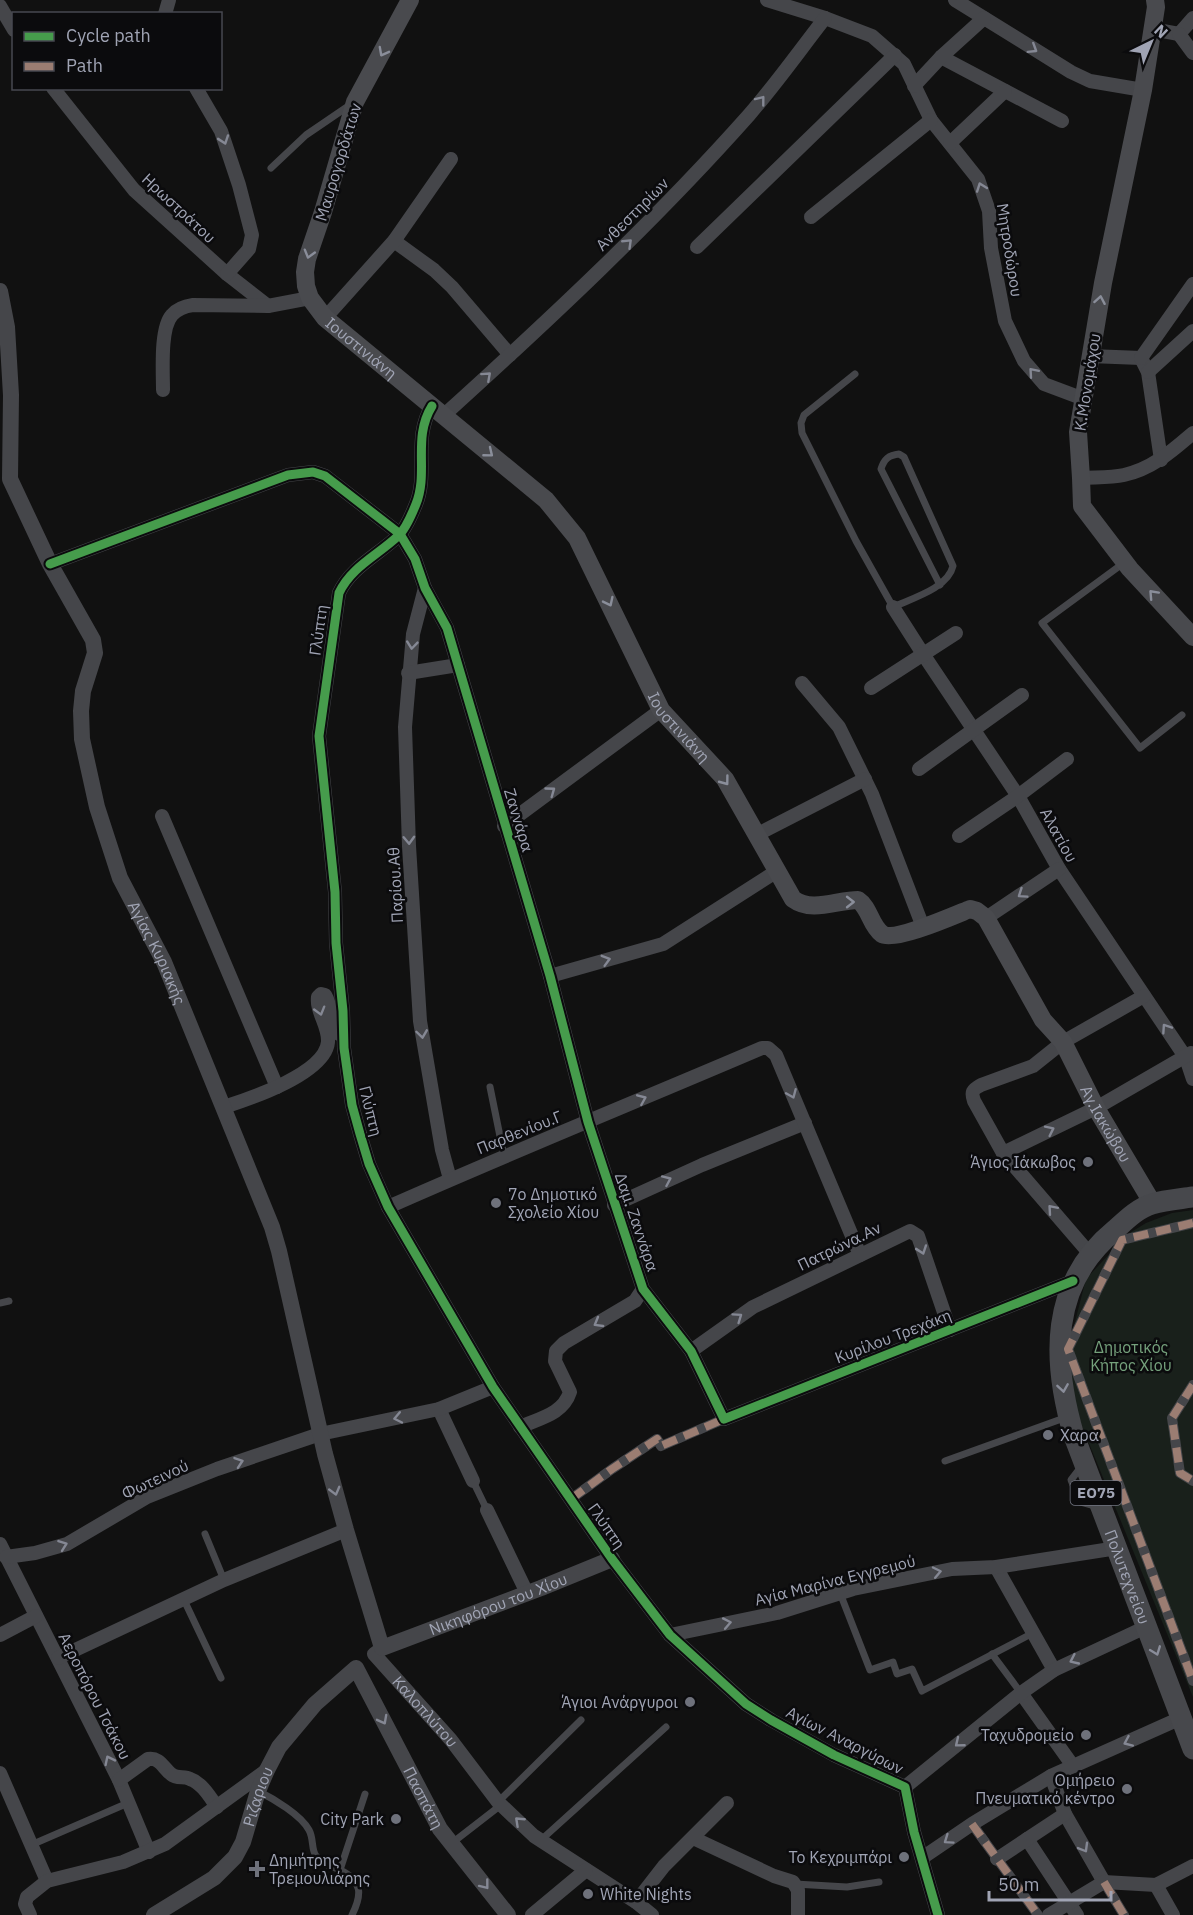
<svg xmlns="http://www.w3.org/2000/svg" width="1193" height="1915" font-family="'IBM Plex Sans',sans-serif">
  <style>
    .green { fill: #19201b }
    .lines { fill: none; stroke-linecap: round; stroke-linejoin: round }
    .service { stroke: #45464a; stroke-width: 7 }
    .pedestrian { stroke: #45464a; stroke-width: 10 }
    .minor { stroke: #45464a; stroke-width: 14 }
    .tertiary { stroke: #45464a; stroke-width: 16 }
    .secondary { stroke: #494a4e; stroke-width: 18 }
    .primary { stroke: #47484c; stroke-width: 21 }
    .quiet { stroke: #9b7d72; stroke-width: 8; stroke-dasharray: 15 8; stroke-linecap: butt }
    .cycleway-casing { stroke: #0b0b0d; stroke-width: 13 }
    .cycleway { stroke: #469c4c; stroke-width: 9 }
    .oneway { stroke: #858894 }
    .oneway2 { stroke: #8a8e9a }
    .oneway3 { stroke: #8a8d9a }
    .poi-dot { fill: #6e717b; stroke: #0b0b0d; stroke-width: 2 }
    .labels { text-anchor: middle; stroke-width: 5; stroke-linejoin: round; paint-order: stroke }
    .shield { fill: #0b0b0d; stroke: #737682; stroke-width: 1.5 }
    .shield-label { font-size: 15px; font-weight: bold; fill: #a0a4b4 }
    .street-label { font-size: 16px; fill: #a0a4b4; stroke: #0b0b0d }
    .poi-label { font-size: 16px; fill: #a0a4b4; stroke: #0b0b0d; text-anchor: end }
    .park-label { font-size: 16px; fill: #75a17c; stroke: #0b0b0d }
  </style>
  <rect width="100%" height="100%" fill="#111"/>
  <path class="green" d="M1193,1210V1697L1070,1397L1068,1349L1086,1279L1128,1234L1146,1223L1172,1213Z"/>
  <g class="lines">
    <g class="service">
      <path d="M271,168L306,135L350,105"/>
      <path d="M855,374L804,415L801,423L802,433L856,541L893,607C913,598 948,588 953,566L904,457L899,454C889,455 884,459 881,469L940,585"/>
      <path d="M1125,562L1042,623L1140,748L1182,715"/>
      <path d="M490,1087L504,1156"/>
      <path d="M0,1303L9,1301"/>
      <path d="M945,1461L1067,1417"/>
      <path d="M1081,1467L1071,1480L1080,1502L1098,1507"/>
      <path d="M473,1481L487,1510"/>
      <path d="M205,1534L224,1580"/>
      <path d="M840,1593L870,1670L893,1662L897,1674L912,1669L922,1691L1033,1633"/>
      <path d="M184,1600L221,1678"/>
      <path d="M992,1654L1021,1693"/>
      <path d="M258,1791C274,1799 301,1815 309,1830C314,1839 311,1849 316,1856C323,1865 331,1866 340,1870C363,1881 362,1895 352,1915"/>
      <path d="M498,1802L581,1720"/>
      <path d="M541,1840L666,1727"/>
      <path d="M452,1843L501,1805"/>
      <path d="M31,1845L128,1803"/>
      <path d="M340,1870L365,1794"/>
      <path d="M795,1884L847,1887L879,1882"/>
    </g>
    <g class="pedestrian">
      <path d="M1193,1223L1122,1240L1068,1349L1193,1681"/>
      <path d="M1193,1385L1172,1418L1180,1473L1193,1481"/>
      <path d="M571,1499L612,1469L657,1439L661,1446L724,1419"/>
      <path d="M972,1824L1038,1915"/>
      <path d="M1104,1882L1124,1915"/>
    </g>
    <g class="minor">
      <path d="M767,0L825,18L872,36L904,64L931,120L978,179L989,211L991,248L1005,321L1024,361L1044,384L1084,399"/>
      <path d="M955,0L1071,72L1090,81L1143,90"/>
      <path d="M0,6L14,30"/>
      <path d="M165,14L169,0"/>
      <path d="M1152,29L1179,34L1193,18"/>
      <path d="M1179,34L1193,53"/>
      <path d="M941,57L1062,121"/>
      <path d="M914,86L941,57L984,18"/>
      <path d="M53,88L134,190L227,274L268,306"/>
      <path d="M196,88L221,131L239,185L252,235L249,249L227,274"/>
      <path d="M950,143L1005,91"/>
      <path d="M811,217L931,120"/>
      <path d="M394,241L434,270L452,287L510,355"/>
      <path d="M697,247L895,55"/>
      <path d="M325,318L394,241L451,159"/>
      <path d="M1090,356L1141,358"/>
      <path d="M1141,358L1148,372L1161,460"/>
      <path d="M1141,358L1193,284"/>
      <path d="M1148,372L1193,331"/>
      <path d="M163,390C163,371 160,328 172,315C178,308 186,306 193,305L268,306L310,298"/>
      <path d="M432,406C412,438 429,472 416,504C412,514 406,529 398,536C378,555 351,567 339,593L319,736L335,892L336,943L343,1011L344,1048L352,1105L360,1134L369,1164L388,1207L493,1387L612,1559L670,1635L746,1704L771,1720L834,1755L905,1787L914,1832L938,1915"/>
      <path d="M443,416C549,320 654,222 749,115C776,84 800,50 825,18"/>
      <path d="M1081,478C1095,477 1110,478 1124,475C1152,469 1172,451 1193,433"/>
      <path d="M50,564L288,475L313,472L325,476L400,534L415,559L425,588L447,628L550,976L588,1122L643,1289L691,1351L724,1419L1073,1281"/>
      <path d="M425,588L413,634L405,727L409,846L420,1021L442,1150L450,1179"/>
      <path d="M893,607L923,654L1018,796L1059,869L1186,1058L1193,1079"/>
      <path d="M408,673L458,665"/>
      <path d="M802,683L839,727L872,794L923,927"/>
      <path d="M871,688L956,633"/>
      <path d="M919,769L1022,695"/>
      <path d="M162,816L277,1087"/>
      <path d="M504,826L661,710"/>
      <path d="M758,834L865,779"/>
      <path d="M959,836L1018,796L1067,759"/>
      <path d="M986,918L1059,869"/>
      <path d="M550,976L663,944L777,871"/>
      <path d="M224,1107C249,1099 325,1074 328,1042C329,1026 316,1012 318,997L321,994L325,995L327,999L339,1034"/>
      <path d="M1003,1153L1096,1108L1191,1053"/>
      <path d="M614,1205L702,1165L805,1123"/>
      <path d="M388,1207C512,1152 638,1101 762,1048H768L776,1055L860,1255"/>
      <path d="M1090,1254L1003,1153L974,1101C971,1092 972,1090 981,1085L1033,1066L1063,1042L1144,996"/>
      <path d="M691,1351L753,1307L910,1231L918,1236L950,1330"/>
      <path d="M439,1409L473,1481"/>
      <path d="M520,1427C540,1418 563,1414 570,1392L555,1361L556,1351L564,1343L635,1301L643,1289"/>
      <path d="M487,1510L527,1593"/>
      <path d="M0,1544L119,1780L149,1852"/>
      <path d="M6,1557L35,1553L67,1544L147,1497L217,1469L320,1434L439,1409L493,1387"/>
      <path d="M996,1567L1054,1670"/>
      <path d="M0,1635L36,1616"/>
      <path d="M670,1635L777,1613L853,1589L952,1569L996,1567L1117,1548"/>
      <path id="s1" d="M382,1648L374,1654L451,1740L498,1802L534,1836L636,1902L652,1915"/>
      <path d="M58,1658L224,1580L346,1530"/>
      <path d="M1021,1693L1073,1766"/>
      <path d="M0,1773L47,1881"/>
      <path d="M1051,1776L1065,1814L1104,1882"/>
      <path d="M119,1780L148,1759C160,1757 163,1768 171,1774C177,1779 184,1776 190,1779C202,1783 210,1797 217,1807"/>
      <path d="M905,1787L1021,1693L1054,1670L1146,1627"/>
      <path d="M693,1838L774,1876L793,1882L798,1890V1915"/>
      <path d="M1027,1839L1077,1915"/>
      <path d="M922,1858L972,1824L1051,1776L1181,1718"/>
      <path d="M997,1859L1065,1814"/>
      <path d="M1156,1885L1173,1915"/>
      <path d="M636,1902L664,1866L727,1803"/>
      <path d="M30,1915L25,1904L27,1897L47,1881L123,1862L165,1844L267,1770"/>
      <path d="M532,1915L586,1870"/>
      <path d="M1049,1915L1104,1882L1156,1885L1193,1866"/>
    </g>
    <g class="tertiary">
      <path id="s2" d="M0,291L7,327L11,395L10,479L50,564L93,640L95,653L83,691L81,711L82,739L97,807L120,878L164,962L272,1227L279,1251L325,1454L346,1530L382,1648L541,1588L612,1559"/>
      <path id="s3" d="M154,1915L214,1878L235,1857L243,1842L258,1791L267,1770L279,1747L315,1704L356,1668L440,1829L508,1915"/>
    </g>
    <g class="secondary">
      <path id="s4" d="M410,0L355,102L323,212L307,259L305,272L306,286L310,298L325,318L546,500L577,538L661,710L725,779L793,899C812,913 837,900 858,900C870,908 870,925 882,934C894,942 955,915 970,909L977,911L986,918L1043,1020L1063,1042L1096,1108L1153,1204"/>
      <path d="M1155,0L1156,7L1143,90L1103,283L1078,432L1081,478L1082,506L1130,569L1193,637"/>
    </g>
    <path class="primary" id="s5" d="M1193,1197C1180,1199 1165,1200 1152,1204C1138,1208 1126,1220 1115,1230C1049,1284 1052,1361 1074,1436L1193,1749"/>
    <g class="quiet">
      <path d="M1193,1223L1122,1240L1068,1349L1193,1681"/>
      <path d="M1193,1385L1172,1418L1180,1473L1193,1481"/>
      <path d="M571,1499L612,1469L657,1439L661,1446L724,1419"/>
      <path d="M972,1824L1038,1915"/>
      <path d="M1104,1882L1124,1915"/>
    </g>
    <defs>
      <g id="cycleway">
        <path d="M432,406C412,438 429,472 416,504C412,514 406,529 398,536C378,555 351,567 339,593L319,736L335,892L336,943L343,1011L344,1048L352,1105L360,1134L369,1164L388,1207L493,1387L612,1559L670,1635L746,1704L771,1720L834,1755L905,1787L914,1832L938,1915"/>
        <path d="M50,564L288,475L313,472L325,476L400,534L415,559L425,588L447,628L550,976L588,1122L643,1289L691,1351L724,1419L1073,1281"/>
      </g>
    </defs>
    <use href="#cycleway" class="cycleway-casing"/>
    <use href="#cycleway" class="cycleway"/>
  </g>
  <defs><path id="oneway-chevron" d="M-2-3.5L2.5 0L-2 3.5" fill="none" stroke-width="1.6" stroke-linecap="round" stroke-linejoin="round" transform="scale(1.5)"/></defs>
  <g class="oneway">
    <use href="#oneway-chevron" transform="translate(1033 49) rotate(32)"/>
    <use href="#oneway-chevron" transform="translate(761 100) rotate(-52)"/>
    <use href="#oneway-chevron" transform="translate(224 140) rotate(71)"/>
    <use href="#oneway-chevron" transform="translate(981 187) rotate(-110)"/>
    <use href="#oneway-chevron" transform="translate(628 243) rotate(-44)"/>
    <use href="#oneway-chevron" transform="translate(1033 372) rotate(-131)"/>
    <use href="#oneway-chevron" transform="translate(487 376) rotate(-42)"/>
    <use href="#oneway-chevron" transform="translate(412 645) rotate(96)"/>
    <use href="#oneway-chevron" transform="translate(551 791) rotate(-36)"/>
    <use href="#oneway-chevron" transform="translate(409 840) rotate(88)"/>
    <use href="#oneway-chevron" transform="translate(1022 894) rotate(146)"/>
    <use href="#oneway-chevron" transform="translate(606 960) rotate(-16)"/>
    <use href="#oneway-chevron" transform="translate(320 1011) rotate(74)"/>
    <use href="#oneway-chevron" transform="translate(1166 1028) rotate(-124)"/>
    <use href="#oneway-chevron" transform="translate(422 1034) rotate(82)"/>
    <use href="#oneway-chevron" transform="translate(792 1094) rotate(67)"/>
    <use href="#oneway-chevron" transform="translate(642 1099) rotate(-23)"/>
    <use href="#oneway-chevron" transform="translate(1050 1130) rotate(-26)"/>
    <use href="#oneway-chevron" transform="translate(667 1180) rotate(-24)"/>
    <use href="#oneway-chevron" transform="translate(1052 1209) rotate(-131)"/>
    <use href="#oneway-chevron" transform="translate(922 1250) rotate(71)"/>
    <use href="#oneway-chevron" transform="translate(738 1317) rotate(-35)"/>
    <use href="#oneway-chevron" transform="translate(598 1323) rotate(150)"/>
    <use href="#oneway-chevron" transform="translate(398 1418) rotate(168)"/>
    <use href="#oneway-chevron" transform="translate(239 1462) rotate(-19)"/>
    <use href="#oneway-chevron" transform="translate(335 1491) rotate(75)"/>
    <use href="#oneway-chevron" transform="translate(63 1545) rotate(-20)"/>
    <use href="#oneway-chevron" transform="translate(937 1572) rotate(-12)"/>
    <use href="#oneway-chevron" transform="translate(727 1623) rotate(-11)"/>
    <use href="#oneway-chevron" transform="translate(1074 1660) rotate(155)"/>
    <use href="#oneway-chevron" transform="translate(383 1720) rotate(62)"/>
    <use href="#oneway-chevron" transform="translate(1128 1742) rotate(156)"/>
    <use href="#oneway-chevron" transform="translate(959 1743) rotate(141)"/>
    <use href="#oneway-chevron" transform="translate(109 1760) rotate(-116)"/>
    <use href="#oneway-chevron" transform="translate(519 1821) rotate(-137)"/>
    <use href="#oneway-chevron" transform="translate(948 1840) rotate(145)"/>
    <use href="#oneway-chevron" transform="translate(1084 1848) rotate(60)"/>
    <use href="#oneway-chevron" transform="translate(485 1885) rotate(52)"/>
  </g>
  <g class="oneway2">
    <use href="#oneway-chevron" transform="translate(383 52) rotate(118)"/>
    <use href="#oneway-chevron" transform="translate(309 254) rotate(106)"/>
    <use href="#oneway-chevron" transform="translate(1100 300) rotate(-80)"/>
    <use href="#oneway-chevron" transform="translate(489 453) rotate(39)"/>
    <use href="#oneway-chevron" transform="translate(1153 594) rotate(-133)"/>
    <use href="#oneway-chevron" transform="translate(609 602) rotate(64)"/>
    <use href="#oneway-chevron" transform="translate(725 781) rotate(53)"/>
    <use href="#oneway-chevron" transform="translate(850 902)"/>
  </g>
  <g class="oneway3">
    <use href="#oneway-chevron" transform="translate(1063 1388) rotate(81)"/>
    <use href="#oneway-chevron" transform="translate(1156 1651) rotate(69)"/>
  </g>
  <g class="poi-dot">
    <circle cx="1088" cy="1162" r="6"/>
    <circle cx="496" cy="1203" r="6"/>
    <circle cx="1048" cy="1435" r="6"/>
    <circle cx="690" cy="1702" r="6"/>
    <circle cx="1086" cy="1735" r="6"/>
    <circle cx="1127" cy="1789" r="6"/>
    <circle cx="396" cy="1819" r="6"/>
    <circle cx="904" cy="1857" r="6"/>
    <path d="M254 1860h6v6h6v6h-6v6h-6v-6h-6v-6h6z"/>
    <circle cx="588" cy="1894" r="6"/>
  </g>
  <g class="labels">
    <rect class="shield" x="1070.5" y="1481" width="51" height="24" rx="4.5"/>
    <g class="shield-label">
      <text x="1096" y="1498">ΕΟ75</text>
    </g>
    <g class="street-label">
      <text transform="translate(338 162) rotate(-73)" y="6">Μαυρογορδάτων</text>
      <text transform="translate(179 208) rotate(43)" y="6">Ηρωστράτου</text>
      <text transform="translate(632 214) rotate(-45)" y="6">Ανθεστηρίων</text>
      <text transform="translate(1010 250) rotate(81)" y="6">Μητροδώρου</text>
      <text dy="6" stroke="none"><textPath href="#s4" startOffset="392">Ιουστινιάνη</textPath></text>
      <text transform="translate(1087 382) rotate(-81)" y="6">Κ.Μονομάχου</text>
      <text transform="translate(318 630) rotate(-82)" y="6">Γλύπτη</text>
      <text dy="6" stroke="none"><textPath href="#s4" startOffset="896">Ιουστινιάνη</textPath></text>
      <text transform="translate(519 820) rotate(73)" y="6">Ζαννάρα</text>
      <text transform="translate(1059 835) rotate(61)" y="6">Αλατίου</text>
      <text transform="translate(395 885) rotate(-93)" y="6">Παρίου.Αθ</text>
      <text dy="6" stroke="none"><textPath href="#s2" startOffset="699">Αγίας Κυριακής</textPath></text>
      <text transform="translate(371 1111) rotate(76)" y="6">Γλύπτη</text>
      <text dy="6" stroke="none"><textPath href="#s4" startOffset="1563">Αγ.Ιακώβου</textPath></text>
      <text transform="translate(519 1132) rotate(-22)" y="6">Παρθενίου.Γ</text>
      <text transform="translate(637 1222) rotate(71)" y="6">Δαμ. Ζαννάρα</text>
      <text transform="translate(839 1246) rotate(-26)" y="6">Πατρώνα.Αν</text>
      <text transform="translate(893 1336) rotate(-21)" y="6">Κυρίλου Τρεχάκη</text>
      <text transform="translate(155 1479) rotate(-25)" y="6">Φωτεινού</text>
      <text transform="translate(607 1526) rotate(55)" y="6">Γλύπτη</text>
      <text dy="6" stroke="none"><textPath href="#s5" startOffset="462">Πολυτεχνείου</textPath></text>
      <text transform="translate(835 1580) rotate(-14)" y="6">Αγία Μαρίνα Εγγρεμού</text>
      <text dy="6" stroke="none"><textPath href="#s2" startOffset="1556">Νικηφόρου του Χίου</textPath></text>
      <text transform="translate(95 1696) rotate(63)" y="6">Αεροπόρου Τσάκου</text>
      <text dy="6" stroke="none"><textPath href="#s1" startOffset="87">Καλοπλύτου</textPath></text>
      <text transform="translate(845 1740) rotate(27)" y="6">Αγίων Αναργύρων</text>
      <text dy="6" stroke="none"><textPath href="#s3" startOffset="165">Ριζαριου</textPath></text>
      <text dy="6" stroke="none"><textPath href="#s3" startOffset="476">Πασπάτη</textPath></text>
    </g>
    <g class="poi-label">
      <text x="1076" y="1168">Άγιος Ιάκωβος</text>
      <text x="508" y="1200" text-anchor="start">7ο Δημοτικό<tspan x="508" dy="18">Σχολείο Χίου</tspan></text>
      <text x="1060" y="1441" text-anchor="start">Χαρα</text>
      <text x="678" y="1708">Άγιοι Ανάργυροι</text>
      <text x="1074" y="1741">Ταχυδρομείο</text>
      <text x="1115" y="1786">Ομήρειο<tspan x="1115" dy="18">Πνευματικό κέντρο</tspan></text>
      <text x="384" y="1825">City Park</text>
      <text x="892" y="1863">Το Κεχριμπάρι</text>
      <text x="269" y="1866" text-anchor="start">Δημήτρης<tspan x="269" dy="18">Τρεμουλιάρης</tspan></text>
      <text x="600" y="1900" text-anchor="start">White Nights</text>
    </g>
    <g class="park-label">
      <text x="1131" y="1353">Δημοτικός<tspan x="1131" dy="18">Κήπος Χίου</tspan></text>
    </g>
  </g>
  <rect x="12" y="12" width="210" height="78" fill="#0b0b0d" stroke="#474850" stroke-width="1.5"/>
  <rect x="24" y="32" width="30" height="9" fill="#469c4c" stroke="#474850" stroke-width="1.5"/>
  <text x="66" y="42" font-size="18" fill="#a0a4b4">Cycle path</text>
  <rect x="24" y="62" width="30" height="9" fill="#9b7d72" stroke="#474850" stroke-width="1.5"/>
  <text x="66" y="72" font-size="18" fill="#a0a4b4">Path</text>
  <g transform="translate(1151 42) rotate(43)" stroke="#0b0b0d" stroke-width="4.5" paint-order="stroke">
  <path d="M0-4.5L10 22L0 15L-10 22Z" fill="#a0a4b4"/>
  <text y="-9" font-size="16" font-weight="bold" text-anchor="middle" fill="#a0a4b4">N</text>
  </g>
  <path d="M989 1891v9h122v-9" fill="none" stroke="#a0a4b4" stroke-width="3"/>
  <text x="998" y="1891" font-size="18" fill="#a0a4b4" stroke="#0b0b0d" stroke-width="4.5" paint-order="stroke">50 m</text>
</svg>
